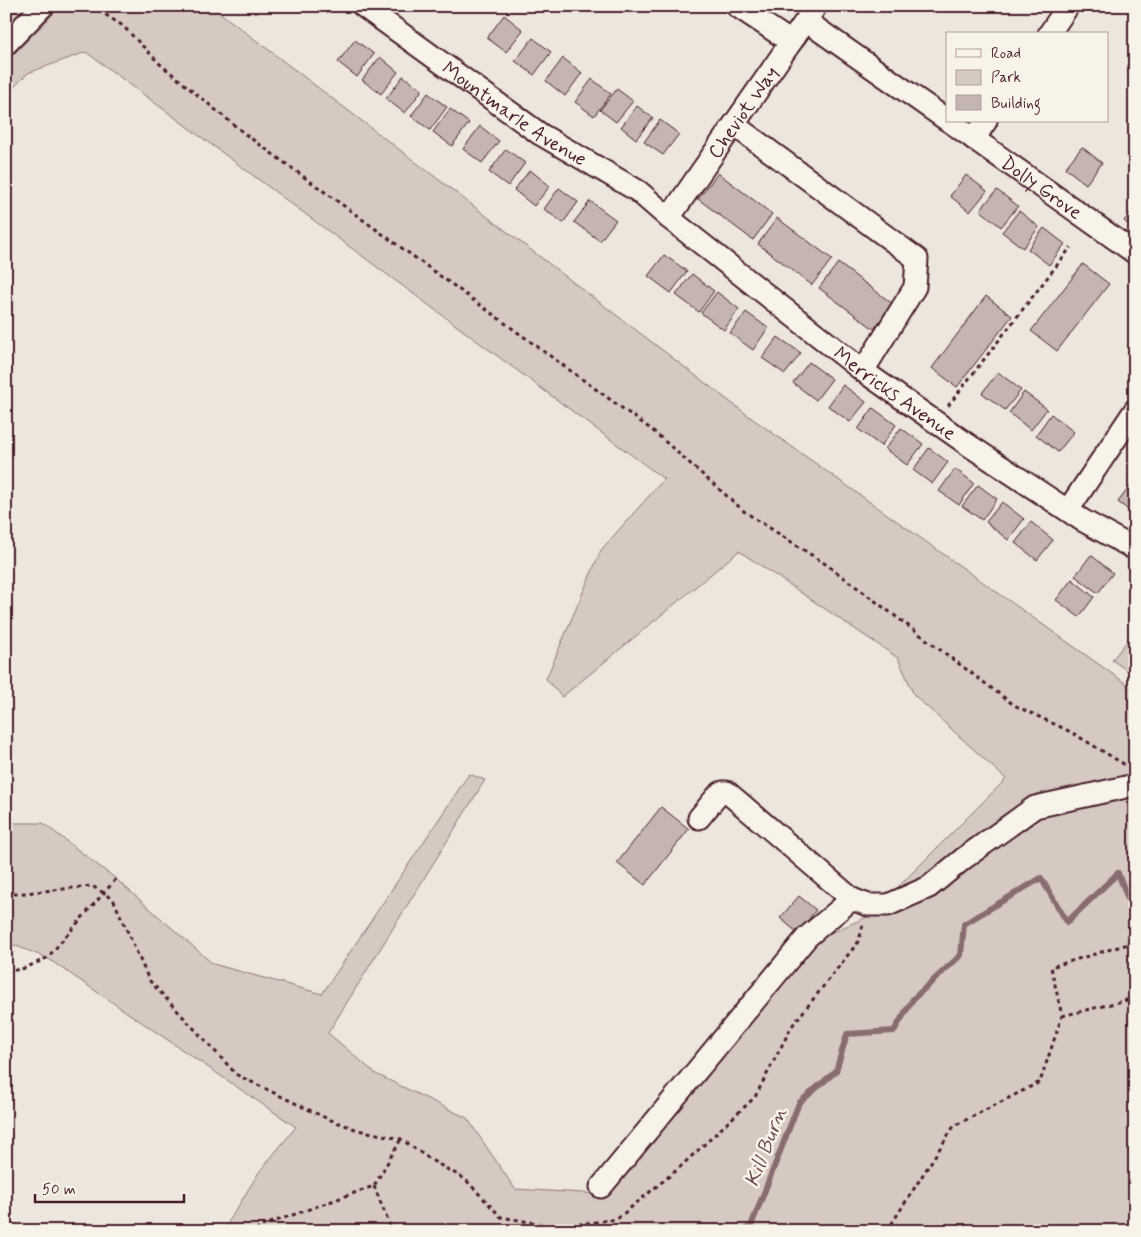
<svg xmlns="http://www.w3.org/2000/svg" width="1141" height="1237" font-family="Mynerve,sans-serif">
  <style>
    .green { fill: #d5c9c2; stroke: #907476 }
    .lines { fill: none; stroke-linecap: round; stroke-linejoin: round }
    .stream { stroke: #896c6f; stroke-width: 6 }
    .building { fill: #c4b5b0; stroke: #4a1f2b }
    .minor-casing { stroke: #4a1f2b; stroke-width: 25 }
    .path { stroke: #4a1f2b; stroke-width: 3; stroke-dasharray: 4 4; stroke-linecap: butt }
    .minor { stroke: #f7f3e8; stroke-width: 21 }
    .labels { text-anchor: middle; stroke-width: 5; stroke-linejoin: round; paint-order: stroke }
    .street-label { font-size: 20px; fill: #4a1f2b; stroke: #f7f3e8 }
    .water-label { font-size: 21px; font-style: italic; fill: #6f4c53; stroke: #f7f3e8 }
  </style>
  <rect width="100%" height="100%" fill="#ece6dd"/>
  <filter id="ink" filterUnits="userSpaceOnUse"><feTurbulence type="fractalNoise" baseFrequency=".02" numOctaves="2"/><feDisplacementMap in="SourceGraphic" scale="10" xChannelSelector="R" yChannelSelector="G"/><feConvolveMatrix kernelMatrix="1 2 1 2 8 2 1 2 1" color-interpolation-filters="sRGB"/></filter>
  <g filter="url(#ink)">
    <g class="green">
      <path d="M6,6H27L6,28Z"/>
      <path d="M61,6H211L750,417L1135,690V1231H223L259,1172L296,1127L47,958L6,942V823H43L116,879L213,964L322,994L469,774L485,780L328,1033L376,1074L467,1118L515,1189L601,1194L806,944L869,916L1006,779L914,695L898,658L739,551L562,697L546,679L601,550L664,479L86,52L28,73L6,95V62Z"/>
      <path d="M1135,631V676L1112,660Z"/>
    </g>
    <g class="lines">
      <path class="stream" d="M742,1231L751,1226L799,1103L836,1071L847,1034L894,1031L913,999L961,955L964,924L1041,878L1067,922L1118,873L1128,899L1135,902"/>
    </g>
    <g class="building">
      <path d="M504,15L523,30L506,52L487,38Z"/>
      <path d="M533,38L551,52L534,75L515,61Z"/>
      <path d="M355,40L374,54L357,77L338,62Z"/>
      <path d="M380,57L398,72L381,94L362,80Z"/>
      <path d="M563,58L582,73L565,96L546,81Z"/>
      <path d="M403,76L422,90L405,113L386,99Z"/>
      <path d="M592,79L611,94L594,116L575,102Z"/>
      <path d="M617,89L633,101L616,122L600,110Z"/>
      <path d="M428,93L447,107L430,130L411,116Z"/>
      <path d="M637,106L653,118L636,139L621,127Z"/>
      <path d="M450,109L469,123L452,146L433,132Z"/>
      <path d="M660,120L679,134L663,155L644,142Z"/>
      <path d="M480,126L499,141L482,163L463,149Z"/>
      <path d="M1082,147L1102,163L1086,184L1065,168Z"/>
      <path d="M506,149L525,163L508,186L489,172Z"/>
      <path d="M530,170L550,186L534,206L514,190Z"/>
      <path d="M718,173L772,214L753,240L698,199Z"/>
      <path d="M966,175L987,191L970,212L950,196Z"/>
      <path d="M559,188L578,202L563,223L544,209Z"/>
      <path d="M997,190L1018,206L1001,227L980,210Z"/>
      <path d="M590,201L616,220L600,241L574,222Z"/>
      <path d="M1135,207V229L1124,221Z"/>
      <path d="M1019,211L1039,227L1023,248L1002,232Z"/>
      <path d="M777,218L832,259L812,285L758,244Z"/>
      <path d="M1044,228L1065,244L1049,265L1028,249Z"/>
      <path d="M664,255L687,271L671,293L648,276Z"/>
      <path d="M838,263L893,304L874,329L819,288Z"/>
      <path d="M1083,264L1109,284L1057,351L1031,331Z"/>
      <path d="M692,274L714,291L699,312L676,295Z"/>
      <path d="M717,292L739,309L724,330L701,313Z"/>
      <path d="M986,296L1012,316L957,387L932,368Z"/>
      <path d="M746,312L768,328L753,350L730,333Z"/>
      <path d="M778,337L801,353L785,374L762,358Z"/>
      <path d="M809,362L832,379L816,400L793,383Z"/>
      <path d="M998,372L1021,390L1005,410L982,393Z"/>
      <path d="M843,385L866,402L850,422L828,406Z"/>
      <path d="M1024,392L1047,409L1031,430L1009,413Z"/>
      <path d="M873,408L896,425L881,446L858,429Z"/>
      <path d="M1051,414L1074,432L1058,452L1036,435Z"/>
      <path d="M901,428L923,444L907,465L885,449Z"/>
      <path d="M929,448L948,462L932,484L913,470Z"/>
      <path d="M955,469L974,483L959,505L939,491Z"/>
      <path d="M1135,480V515L1118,502Z"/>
      <path d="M978,485L997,499L982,520L962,506Z"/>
      <path d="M1002,502L1024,519L1008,540L986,522Z"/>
      <path d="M1031,522L1053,540L1037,560L1015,543Z"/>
      <path d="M1091,555L1113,573L1098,593L1075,576Z"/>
      <path d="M1072,579L1094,597L1079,617L1056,600Z"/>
      <path d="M661,807L689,829L645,885L617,863Z"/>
      <path d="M799,896L816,910L798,933L780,918Z"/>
    </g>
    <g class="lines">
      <defs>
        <g id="minor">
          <path id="s1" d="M363,6L540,134L638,191L669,218L863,371L967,444L1082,520L1135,549"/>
          <path d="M737,6L791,42"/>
          <path d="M806,21L947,120"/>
          <path d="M1049,34L1068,6"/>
          <path d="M6,44L43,6"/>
          <path id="s2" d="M949,121L1135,253"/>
          <path d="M734,125L917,259L915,287L863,371"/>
          <path d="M974,139L986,121"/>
          <path id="s3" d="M669,218L816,6"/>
          <path d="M1068,510L1135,410"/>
          <path d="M699,818L718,795L722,792H727L852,899L868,905H888L929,887L963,859L1035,807L1135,785"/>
          <path d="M601,1187L807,937L852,899"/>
        </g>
      </defs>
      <use href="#minor" class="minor-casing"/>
      <g class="path">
        <path d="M92,6L123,26L160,64L245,134L652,430L745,512L827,565L1014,705L1071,732L1127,766"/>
        <path d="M948,406L1071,247"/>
        <path d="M6,892L15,894L92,886L104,893L114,901L149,980L237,1075L328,1119L358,1130L401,1139L431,1160L465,1179L501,1217L559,1227L617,1219L679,1168L755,1097L792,1026L859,941L863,924"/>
        <path d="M6,972L25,968L47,958L116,879"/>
        <path d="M1062,1016L1135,998"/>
        <path d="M374,1186L392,1231"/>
        <path d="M256,1231L259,1227L374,1186L401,1139"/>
        <path d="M887,1231L954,1126L1040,1082L1062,1016L1051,967L1135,942"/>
      </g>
      <use href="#minor" class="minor"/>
    </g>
  </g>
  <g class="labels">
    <g class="street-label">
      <text dy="7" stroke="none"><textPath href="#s1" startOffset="186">Mountmarle Avenue</textPath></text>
      <text dy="7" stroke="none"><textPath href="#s3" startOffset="129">Cheviot Way</textPath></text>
      <text dy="7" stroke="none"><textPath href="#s2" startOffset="114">Dolly Grove</textPath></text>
      <text dy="7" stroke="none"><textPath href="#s1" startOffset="659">Merricks Avenue</textPath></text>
    </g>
    <g class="water-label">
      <text transform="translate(765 1147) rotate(-69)" y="7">Kill Burn</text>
    </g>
  </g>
  <rect width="1141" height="1237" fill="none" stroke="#f7f3e8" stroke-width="25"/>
  <rect x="12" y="12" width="1116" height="1212" fill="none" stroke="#4a1f2b" stroke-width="2" filter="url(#ink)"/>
  <rect x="946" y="32" width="162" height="90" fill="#f7f3e8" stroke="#b29e9c"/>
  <rect x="956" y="49" width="25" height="8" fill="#f7f3e8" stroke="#b29e9c"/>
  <text x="991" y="58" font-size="15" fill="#4a1f2b">Road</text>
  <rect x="956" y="70" width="25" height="15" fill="#d5c9c2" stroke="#b29e9c"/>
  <text x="991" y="82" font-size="15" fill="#4a1f2b">Park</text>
  <rect x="956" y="95" width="25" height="15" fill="#c4b5b0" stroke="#b29e9c"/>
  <text x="991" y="108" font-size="15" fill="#4a1f2b">Building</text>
  <path d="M35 1194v8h149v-8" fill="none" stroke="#4a1f2b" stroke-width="2.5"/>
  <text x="42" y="1194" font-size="15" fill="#4a1f2b" stroke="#f7f3e8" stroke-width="4" paint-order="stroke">50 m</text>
</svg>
